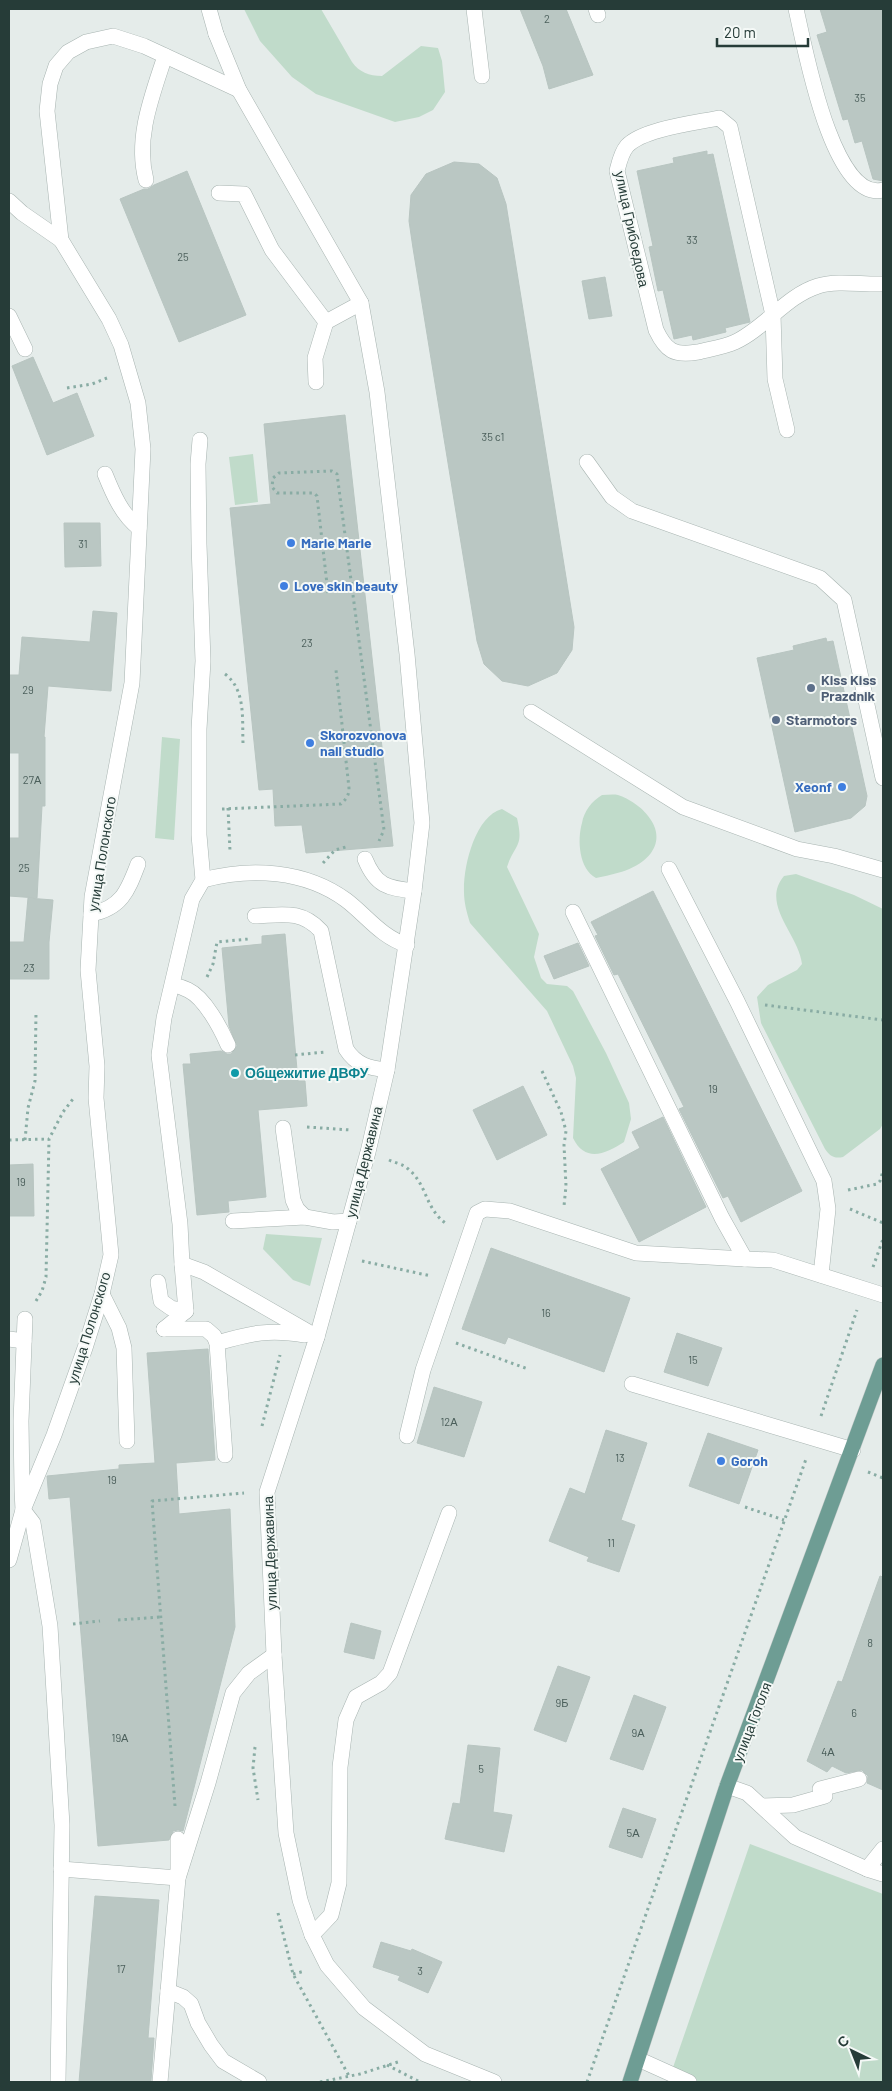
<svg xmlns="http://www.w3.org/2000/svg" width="892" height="2091" font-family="Barlow,sans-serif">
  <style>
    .green { fill: #c0dbca }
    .building { fill: #bac7c3; stroke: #b8c5c1 }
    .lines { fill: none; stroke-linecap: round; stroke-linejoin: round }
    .service-casing { stroke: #a8b4b1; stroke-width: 16 }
    .tertiary-casing { stroke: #a8b4b1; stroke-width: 16 }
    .primary-casing { stroke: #c2c8c7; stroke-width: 16 }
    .path { stroke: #89aca4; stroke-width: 3; stroke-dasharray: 2.5 4; stroke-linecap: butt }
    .service { stroke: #fff; stroke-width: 15 }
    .tertiary { stroke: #fff; stroke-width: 15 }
    .primary { stroke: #6e9d94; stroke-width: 15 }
    .shop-dot { fill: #3f7fe0; stroke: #f5f9f7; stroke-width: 2 }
    .service-dot { fill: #5c6f8a; stroke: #f5f9f7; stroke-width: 2 }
    .culture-dot { fill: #0f9aa8; stroke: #f5f9f7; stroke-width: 2 }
    .labels { text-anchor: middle; stroke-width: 4; stroke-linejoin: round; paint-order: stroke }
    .number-label { font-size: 11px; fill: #4b5f5b }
    .street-label { font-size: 14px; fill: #263c38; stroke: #f5f9f7 }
    .shop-label { font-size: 14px; font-weight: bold; fill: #366cbe; stroke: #f5f9f7; text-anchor: start }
    .service-label { font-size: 14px; font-weight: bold; fill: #4e5e75; stroke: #f5f9f7; text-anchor: start }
    .culture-label { font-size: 14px; font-weight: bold; fill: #0d838f; stroke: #f5f9f7; text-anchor: start }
  </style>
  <rect width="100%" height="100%" fill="#e5ecea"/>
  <g class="green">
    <path d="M244,9H321L352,62C359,72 369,76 382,76L421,46L438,48L442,61L445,92L433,110L419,117L395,122L316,94L292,77L260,41Z"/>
    <path d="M253,454L258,502L235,505L229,457Z"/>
    <path d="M162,737L180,739L174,840L155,838Z"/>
    <path d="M602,795C607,795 613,794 618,795C640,802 669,829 651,853C638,870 615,874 596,878C579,869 577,840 582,823C584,811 592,801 602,795Z"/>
    <path d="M502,809L517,818C524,848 515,843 507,867L539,934L534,957L541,978L547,984L567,986L573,991L606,1053L629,1103L631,1119L624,1142C606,1154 585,1163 573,1138L576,1078L573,1066L547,1011L470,923C467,913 464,903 464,892C463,867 475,816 502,809Z"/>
    <path d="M796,874L854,895L883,909V1124L880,1129L843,1157C834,1159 830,1156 825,1149L761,1023L757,997L768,985L797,970L802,964C799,935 760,904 784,876Z"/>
    <path d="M266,1234L322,1238L310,1286L293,1280L263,1249Z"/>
    <path d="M750,1844L883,1894V2082H668Z"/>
  </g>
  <g class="building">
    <path d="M520,9H566L593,75L549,89L543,66Z"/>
    <path d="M820,9H883V181L873,179L862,141L855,143L848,119L843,120L817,35L827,32Z"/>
    <path d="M707,151V155L713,154L750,322L725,328L726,332L693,340L692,335L674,339L663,290L658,291L649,247L653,246L637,171L674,163L673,158Z"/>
    <path d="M454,162L479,164L497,178L506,204L574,627L572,650L557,673L528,686L502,681L484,664L477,641L413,248L409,221L411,195L426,174Z"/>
    <path d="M187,171L246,315L179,342L120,199L144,189H148L154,185Z"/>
    <path d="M605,277L612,316L589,319L582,281Z"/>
    <path d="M33,357L53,403L77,393L94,436L47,455L12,366Z"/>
    <path d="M345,415L393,846L306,853L302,825L275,826L273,789L259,790L230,508L271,504L264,424Z"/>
    <path d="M64,523H100L101,566L65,567Z"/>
    <path d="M93,611L117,613L111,691L48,686L44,737H45V806H42L37,898L9,896V838H19V753H9V675H19L22,637L90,642Z"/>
    <path d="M826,638L827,642L833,641L867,796L865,806L851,818L795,832L757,658L794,650L793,646Z"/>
    <path d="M653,891L802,1191L741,1222L728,1196L723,1198L679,1109L684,1107L618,974L614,975L595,936L598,935L591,922Z"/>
    <path d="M28,898L53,900L49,942V979H9V942H24Z"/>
    <path d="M285,934L298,1081H305L307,1106L258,1110L266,1197L228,1201L229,1212L197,1215L183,1064H191L190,1054L221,1051L227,1054H231L237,1046L229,1026L222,948L262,944V936Z"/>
    <path d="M578,943L589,966L554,979L544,956Z"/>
    <path d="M523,1086L547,1135L497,1160L473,1110Z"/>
    <path d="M663,1117L706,1207L639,1242L601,1169L640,1148L632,1132Z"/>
    <path d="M33,1164L34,1216H9V1165Z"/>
    <path d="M491,1248L630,1298L604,1372L508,1337L505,1344L462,1329Z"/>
    <path d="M677,1333L722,1348L708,1386L664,1372Z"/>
    <path d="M208,1349L215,1460L176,1463L179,1514L230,1509L235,1627L183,1831L178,1830L173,1831L169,1840L98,1846L70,1497L49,1499L47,1476L119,1469V1465L155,1463L147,1353Z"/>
    <path d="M434,1387L482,1402L464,1457L417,1443Z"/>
    <path d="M606,1430L647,1443L621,1520L635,1525L619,1572L587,1561L589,1557L549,1541L570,1488L585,1494Z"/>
    <path d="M708,1433L758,1450L739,1504L689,1486Z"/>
    <path d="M880,1576L883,1577V1790L867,1783L868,1776L862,1770L846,1773L832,1766L827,1772L807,1761L838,1681L842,1682Z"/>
    <path d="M351,1623L381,1631L374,1659L344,1652Z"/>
    <path d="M558,1666L590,1677L566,1742L534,1730Z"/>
    <path d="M634,1695L666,1707L643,1770L610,1759Z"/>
    <path d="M468,1745L500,1748L493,1812L512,1815L504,1852L445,1839L453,1803L460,1804Z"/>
    <path d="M623,1808L656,1819L642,1858L609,1847Z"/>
    <path d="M95,1896L159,1900L148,2038H154L151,2081L79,2082Z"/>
    <path d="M381,1942L411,1951L412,1949L442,1962L428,1993L398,1980L400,1976L373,1967Z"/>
  </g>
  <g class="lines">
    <defs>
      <g id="service">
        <path d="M474,9L482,76"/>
        <path d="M596,9L598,15"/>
        <path d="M796,9C804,43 832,203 883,190"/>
        <path d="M216,34L239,90L361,303L377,392L407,654L422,823L414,891L387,1070L368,1152L317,1337L267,1492L274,1655L286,1833L300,1900L312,1935L327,1965L364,2008L425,2054L494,2082"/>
        <path d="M146,180C135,138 152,96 165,56"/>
        <path d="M219,193L244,194L272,250L326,322"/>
        <path d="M9,201L22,213L61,240"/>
        <path d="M9,316L25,349"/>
        <path d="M316,382L315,358L326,322L361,303"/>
        <path d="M787,430L775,379L773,315L730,127L719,118C695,123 643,129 627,146C621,153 619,163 617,171L656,330C666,351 674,356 698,352C710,349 724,347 735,342C765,328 786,296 818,286C839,280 862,285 883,284"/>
        <path d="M200,440L198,464L199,544L203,661L199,729V835L203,880L192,899L164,1018L159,1055L180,1224L182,1264L204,1272L317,1337"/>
        <path d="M587,462L612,497L632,511L820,578L844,600L883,778"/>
        <path d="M105,474C113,494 122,515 139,528"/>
        <path d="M531,712L683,807L797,849L834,856L883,870"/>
        <path d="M365,859C376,886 387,888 414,891"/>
        <path d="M669,869L737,1001L824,1181L828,1209L821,1275"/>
        <path d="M203,880C250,867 305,870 346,900C366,915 381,937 407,945"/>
        <path d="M573,912L722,1218L745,1259L773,1260L883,1295"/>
        <path d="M91,914C122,908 128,890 138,864"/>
        <path d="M255,916C281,915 301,909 321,931L346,1049C356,1065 369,1068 387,1070"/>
        <path d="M173,985C178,986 184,988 188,990C205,998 221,1029 228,1045"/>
        <path d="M283,1128L293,1200L297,1209L305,1217"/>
        <path d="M233,1221L305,1217L333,1222L349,1221"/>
        <path d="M158,1282L161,1301L171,1308L186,1311"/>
        <path d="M102,1294L119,1328L124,1348L127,1441"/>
        <path d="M25,1319L21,1421L22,1490L23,1510L33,1523L50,1626L62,1825L58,2082"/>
        <path d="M164,1329H206L214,1336L217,1343L225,1455"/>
        <path d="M164,1329L186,1311L182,1264"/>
        <path d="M9,1339L24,1341"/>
        <path d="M217,1343C252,1333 269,1329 305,1335"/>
        <path d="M632,1384L853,1450"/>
        <path d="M407,1436L423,1370L477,1213L485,1209L510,1211L636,1253L745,1259"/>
        <path d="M9,1560L23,1510L54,1435L85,1348L102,1294L111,1255L96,1098L97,1066L88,970L92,897L132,683L143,449L138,403L121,345L109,319L61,240L47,111L50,84L56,66L68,52L86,42L113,36L144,46L239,90"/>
        <path d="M727,1786L747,1793L795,1837L867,1869L883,1874"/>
        <path d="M762,1806L793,1805L825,1796L820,1789L859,1779"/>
        <path d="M61,1869L178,1878V1839"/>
        <path d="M867,1869L883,1849"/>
        <path d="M312,1935L331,1915L339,1883L340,1767L346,1720L356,1697L381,1683L390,1673L449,1513"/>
        <path d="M168,1991L183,1997L191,2004L198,2023L211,2045L223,2061L259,2082"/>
        <path d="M638,2059L689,2082"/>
        <path d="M160,2082L178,1878L208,1783L233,1693L249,1673L274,1655"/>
      </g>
      <path id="tertiary" d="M209,9L216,34"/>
      <path id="primary" d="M630,2082L727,1786L883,1365"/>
    </defs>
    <use href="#service" class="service-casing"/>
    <use href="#tertiary" class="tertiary-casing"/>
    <use href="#primary" class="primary-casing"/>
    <g class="path">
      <path d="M67,388L92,384L107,378"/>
      <path d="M328,593L317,496L314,493H277L272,487L273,478L279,473L332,471L337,474L384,830L379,841"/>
      <path d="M225,674C246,690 242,719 243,743"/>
      <path d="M228,808L230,851"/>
      <path d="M222,809L341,804C347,798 349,795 349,788L336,670"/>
      <path d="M323,863L335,850L346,847"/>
      <path d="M207,977L213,964L217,942L249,939"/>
      <path d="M765,1005L883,1020"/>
      <path d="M295,1055L325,1052"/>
      <path d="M542,1071L561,1112L566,1131L564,1145L566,1186L564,1206"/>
      <path d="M307,1127L351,1130"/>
      <path d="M9,1140L49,1139"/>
      <path d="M25,1140L28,1108L35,1081L36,1012"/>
      <path d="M389,1160C395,1163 403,1164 407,1168C428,1184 424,1209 448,1225"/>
      <path d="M848,1190L877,1184L880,1181L883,1171"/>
      <path d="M850,1209L883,1223"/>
      <path d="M362,1261L431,1276"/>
      <path d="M873,1267L883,1239"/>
      <path d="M36,1301L42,1291L46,1277L49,1139L63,1112L73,1099"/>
      <path d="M456,1343L528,1369"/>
      <path d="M821,1416L857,1310"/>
      <path d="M262,1426L280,1355"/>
      <path d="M868,1472L883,1478"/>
      <path d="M745,1507L784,1520"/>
      <path d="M118,1620L161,1617"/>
      <path d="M73,1624L100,1621"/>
      <path d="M255,1747L253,1768L258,1800"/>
      <path d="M175,1806L152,1501L244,1493"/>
      <path d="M278,1913L293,1974L349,2076"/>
      <path d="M293,1974L305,1971"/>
      <path d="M387,2065L420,2082"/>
      <path d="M320,2082L360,2074L398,2062"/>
      <path d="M587,2082L806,1459"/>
    </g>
    <use href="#service" class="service"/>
    <use href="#tertiary" class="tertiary"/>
    <use href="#primary" class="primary"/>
  </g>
  <g class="shop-dot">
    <circle cx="291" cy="543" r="5"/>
    <circle cx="284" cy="586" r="5"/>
    <circle cx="310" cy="743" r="5"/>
    <circle cx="842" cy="787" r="5"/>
    <circle cx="721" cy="1461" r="5"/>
  </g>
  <g class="service-dot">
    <circle cx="811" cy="688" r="5"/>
    <circle cx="776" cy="720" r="5"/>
  </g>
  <circle class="culture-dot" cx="235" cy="1073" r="5"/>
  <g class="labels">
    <g class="number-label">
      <text x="547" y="23">2</text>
      <text x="860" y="102">35</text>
      <text x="692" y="244">33</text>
      <text x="183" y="261">25</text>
      <text x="493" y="441">35 с1</text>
      <text x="83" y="548">31</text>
      <text x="307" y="647">23</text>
      <text x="28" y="694">29</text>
      <text x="32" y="784">27А</text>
      <text x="24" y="872">25</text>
      <text x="29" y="972">23</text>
      <text x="713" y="1093">19</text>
      <text x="21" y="1186">19</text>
      <text x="546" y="1317">16</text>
      <text x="693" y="1364">15</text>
      <text x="449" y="1426">12А</text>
      <text x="620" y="1462">13</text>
      <text x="112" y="1484">19</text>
      <text x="611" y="1547">11</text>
      <text x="870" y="1647">8</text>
      <text x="562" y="1707">9Б</text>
      <text x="854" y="1717">6</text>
      <text x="638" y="1737">9А</text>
      <text x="120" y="1742">19А</text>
      <text x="828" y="1756">4А</text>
      <text x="481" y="1773">5</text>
      <text x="633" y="1837">5А</text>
      <text x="121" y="1973">17</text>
      <text x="420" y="1975">3</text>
    </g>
    <g class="street-label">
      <text transform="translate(632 229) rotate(78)" y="5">улица Грибоедова</text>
      <text transform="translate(102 854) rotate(-81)" y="5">улица Полонского</text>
      <text transform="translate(364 1162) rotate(-76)" y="5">улица Державина</text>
      <text transform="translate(89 1328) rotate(-73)" y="5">улица Полонского</text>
      <text transform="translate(270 1553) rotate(-92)" y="5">улица Державина</text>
      <text transform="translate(752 1722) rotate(-69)" y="5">улица Гоголя</text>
    </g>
    <g class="shop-label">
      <text x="301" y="548">Marie Marie</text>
      <text x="294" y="591">Love skin beauty</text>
      <text x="320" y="740">Skorozvonova<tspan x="320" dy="16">nail studio</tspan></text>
      <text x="832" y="792" text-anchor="end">Xeonf</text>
      <text x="731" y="1466">Goroh</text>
    </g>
    <g class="service-label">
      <text x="821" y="685">Kiss Kiss<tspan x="821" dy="16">Prazdnik</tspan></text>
      <text x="786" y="725">Starmotors</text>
    </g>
    <g class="culture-label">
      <text x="245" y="1078">Общежитие ДВФУ</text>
    </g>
  </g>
  <rect width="892" height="2091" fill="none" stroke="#263c38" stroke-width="20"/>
  <g transform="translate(852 2051) rotate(317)" stroke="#f5f9f7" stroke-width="4" paint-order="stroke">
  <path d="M0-4L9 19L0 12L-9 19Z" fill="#263c38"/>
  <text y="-8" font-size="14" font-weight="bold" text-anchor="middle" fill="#263c38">С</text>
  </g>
  <path d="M717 38v8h91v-8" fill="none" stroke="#263c38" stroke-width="2.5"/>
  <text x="724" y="38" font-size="15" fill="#263c38" stroke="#f5f9f7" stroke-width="4" paint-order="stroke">20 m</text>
</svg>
